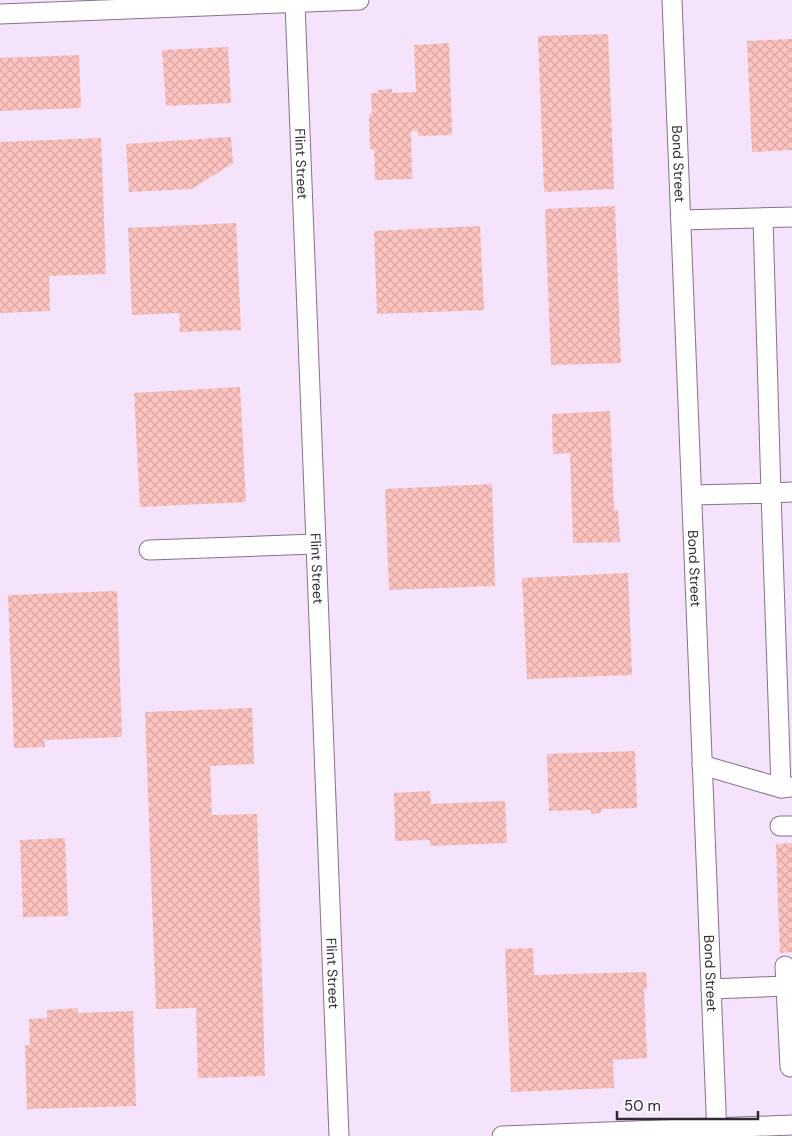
<svg xmlns="http://www.w3.org/2000/svg" width="792" height="1136" font-family="'DM Sans',sans-serif">
  <style>
    .building { fill: url(#building-cross-hatch) }
    .lines { fill: none; stroke-linecap: round; stroke-linejoin: round }
    .minor-casing { stroke: #86728d; stroke-width: 21 }
    .minor { stroke: #fff; stroke-width: 19 }
    .labels { text-anchor: middle; stroke-width: 5; stroke-linejoin: round; paint-order: stroke }
    .street-label { font-size: 14px; fill: #312834; stroke: #faf6fc }
  </style>
  <defs>
    <pattern id="building-cross-hatch" width="8" height="8" patternUnits="userSpaceOnUse" patternTransform="scale(1.25)"><rect width="8" height="8" fill="#fdc3bf"/><path d="M0 0l8 8M0 8l8-8" fill="none" stroke="#d9a8a5"/></pattern>
  </defs>
  <rect width="100%" height="100%" fill="#f5e3fc"/>
  <g class="building">
    <path d="M608,34L614,189L544,192L538,36Z"/>
    <path d="M792,39V150L752,152L747,41Z"/>
    <path d="M449,43L452,135L418,136V131H411L412,179L375,180L374,149H370L369,115L372,114L371,93H378V90L392,89V93L416,92L414,45Z"/>
    <path d="M228,47L231,103L166,106L162,50Z"/>
    <path d="M79,55L81,108L0,111V58Z"/>
    <path d="M231,137L233,163L192,189L129,192L126,144Z"/>
    <path d="M101,138L106,274L49,276L50,311L0,313V142Z"/>
    <path d="M615,206L621,363L551,365L545,209Z"/>
    <path d="M236,223L241,330L180,332L179,313L132,315L128,228Z"/>
    <path d="M480,226L484,310L377,314L374,231Z"/>
    <path d="M240,387L246,502L140,507L134,393Z"/>
    <path d="M610,411L614,510H618L620,542L573,543L570,453L553,454L552,414Z"/>
    <path d="M492,484L495,586L389,590L385,489Z"/>
    <path d="M628,573L632,675L527,679L522,578Z"/>
    <path d="M117,591L122,737L44,740L45,747L14,748L8,595Z"/>
    <path d="M252,708L254,764L210,766L212,815L257,814L265,1076L198,1078L196,1008L156,1009L145,712Z"/>
    <path d="M635,751L637,808L601,809V813L591,814V810L549,811L547,754Z"/>
    <path d="M430,791L431,804L505,801L507,843L430,846V840L395,841L394,793Z"/>
    <path d="M65,838L68,916L23,917L20,840Z"/>
    <path d="M792,843V952L780,953L776,844Z"/>
    <path d="M533,948L534,975L646,972L647,989H644L647,1058L613,1060L614,1088L511,1092L505,949Z"/>
    <path d="M78,1008V1013L133,1011L136,1106L27,1109L25,1045H30L29,1019L47,1018V1010Z"/>
  </g>
  <g class="lines">
    <defs>
      <g id="minor">
        <path id="s1" d="M672,0L717,1136"/>
        <path id="s2" d="M295,3L339,1136"/>
        <path d="M0,14L359,0"/>
        <path d="M763,218L771,493L792,492"/>
        <path d="M681,220L792,217"/>
        <path d="M692,495L771,493L781,788"/>
        <path d="M149,550L315,544"/>
        <path d="M702,765L781,788L791,787"/>
        <path d="M780,826H792"/>
        <path d="M785,966L790,1067"/>
        <path d="M711,989L786,986"/>
        <path d="M502,1136L792,1125"/>
      </g>
    </defs>
    <use href="#minor" class="minor-casing"/>
    <use href="#minor" class="minor"/>
  </g>
  <g class="labels">
    <g class="street-label">
      <text dy="5" stroke="none"><textPath href="#s1" startOffset="164">Bond Street</textPath></text>
      <text dy="5" stroke="none"><textPath href="#s2" startOffset="161">Flint Street</textPath></text>
      <text dy="5" stroke="none"><textPath href="#s1" startOffset="569">Bond Street</textPath></text>
      <text dy="5" stroke="none"><textPath href="#s2" startOffset="566">Flint Street</textPath></text>
      <text dy="5" stroke="none"><textPath href="#s1" startOffset="974">Bond Street</textPath></text>
      <text dy="5" stroke="none"><textPath href="#s2" startOffset="971">Flint Street</textPath></text>
    </g>
  </g>
  <path d="M617 1111v8h141v-8" fill="none" stroke="#312834" stroke-width="2.5"/>
  <text x="624" y="1111" font-size="15" fill="#312834" stroke="#faf6fc" stroke-width="4" paint-order="stroke">50 m</text>
</svg>
